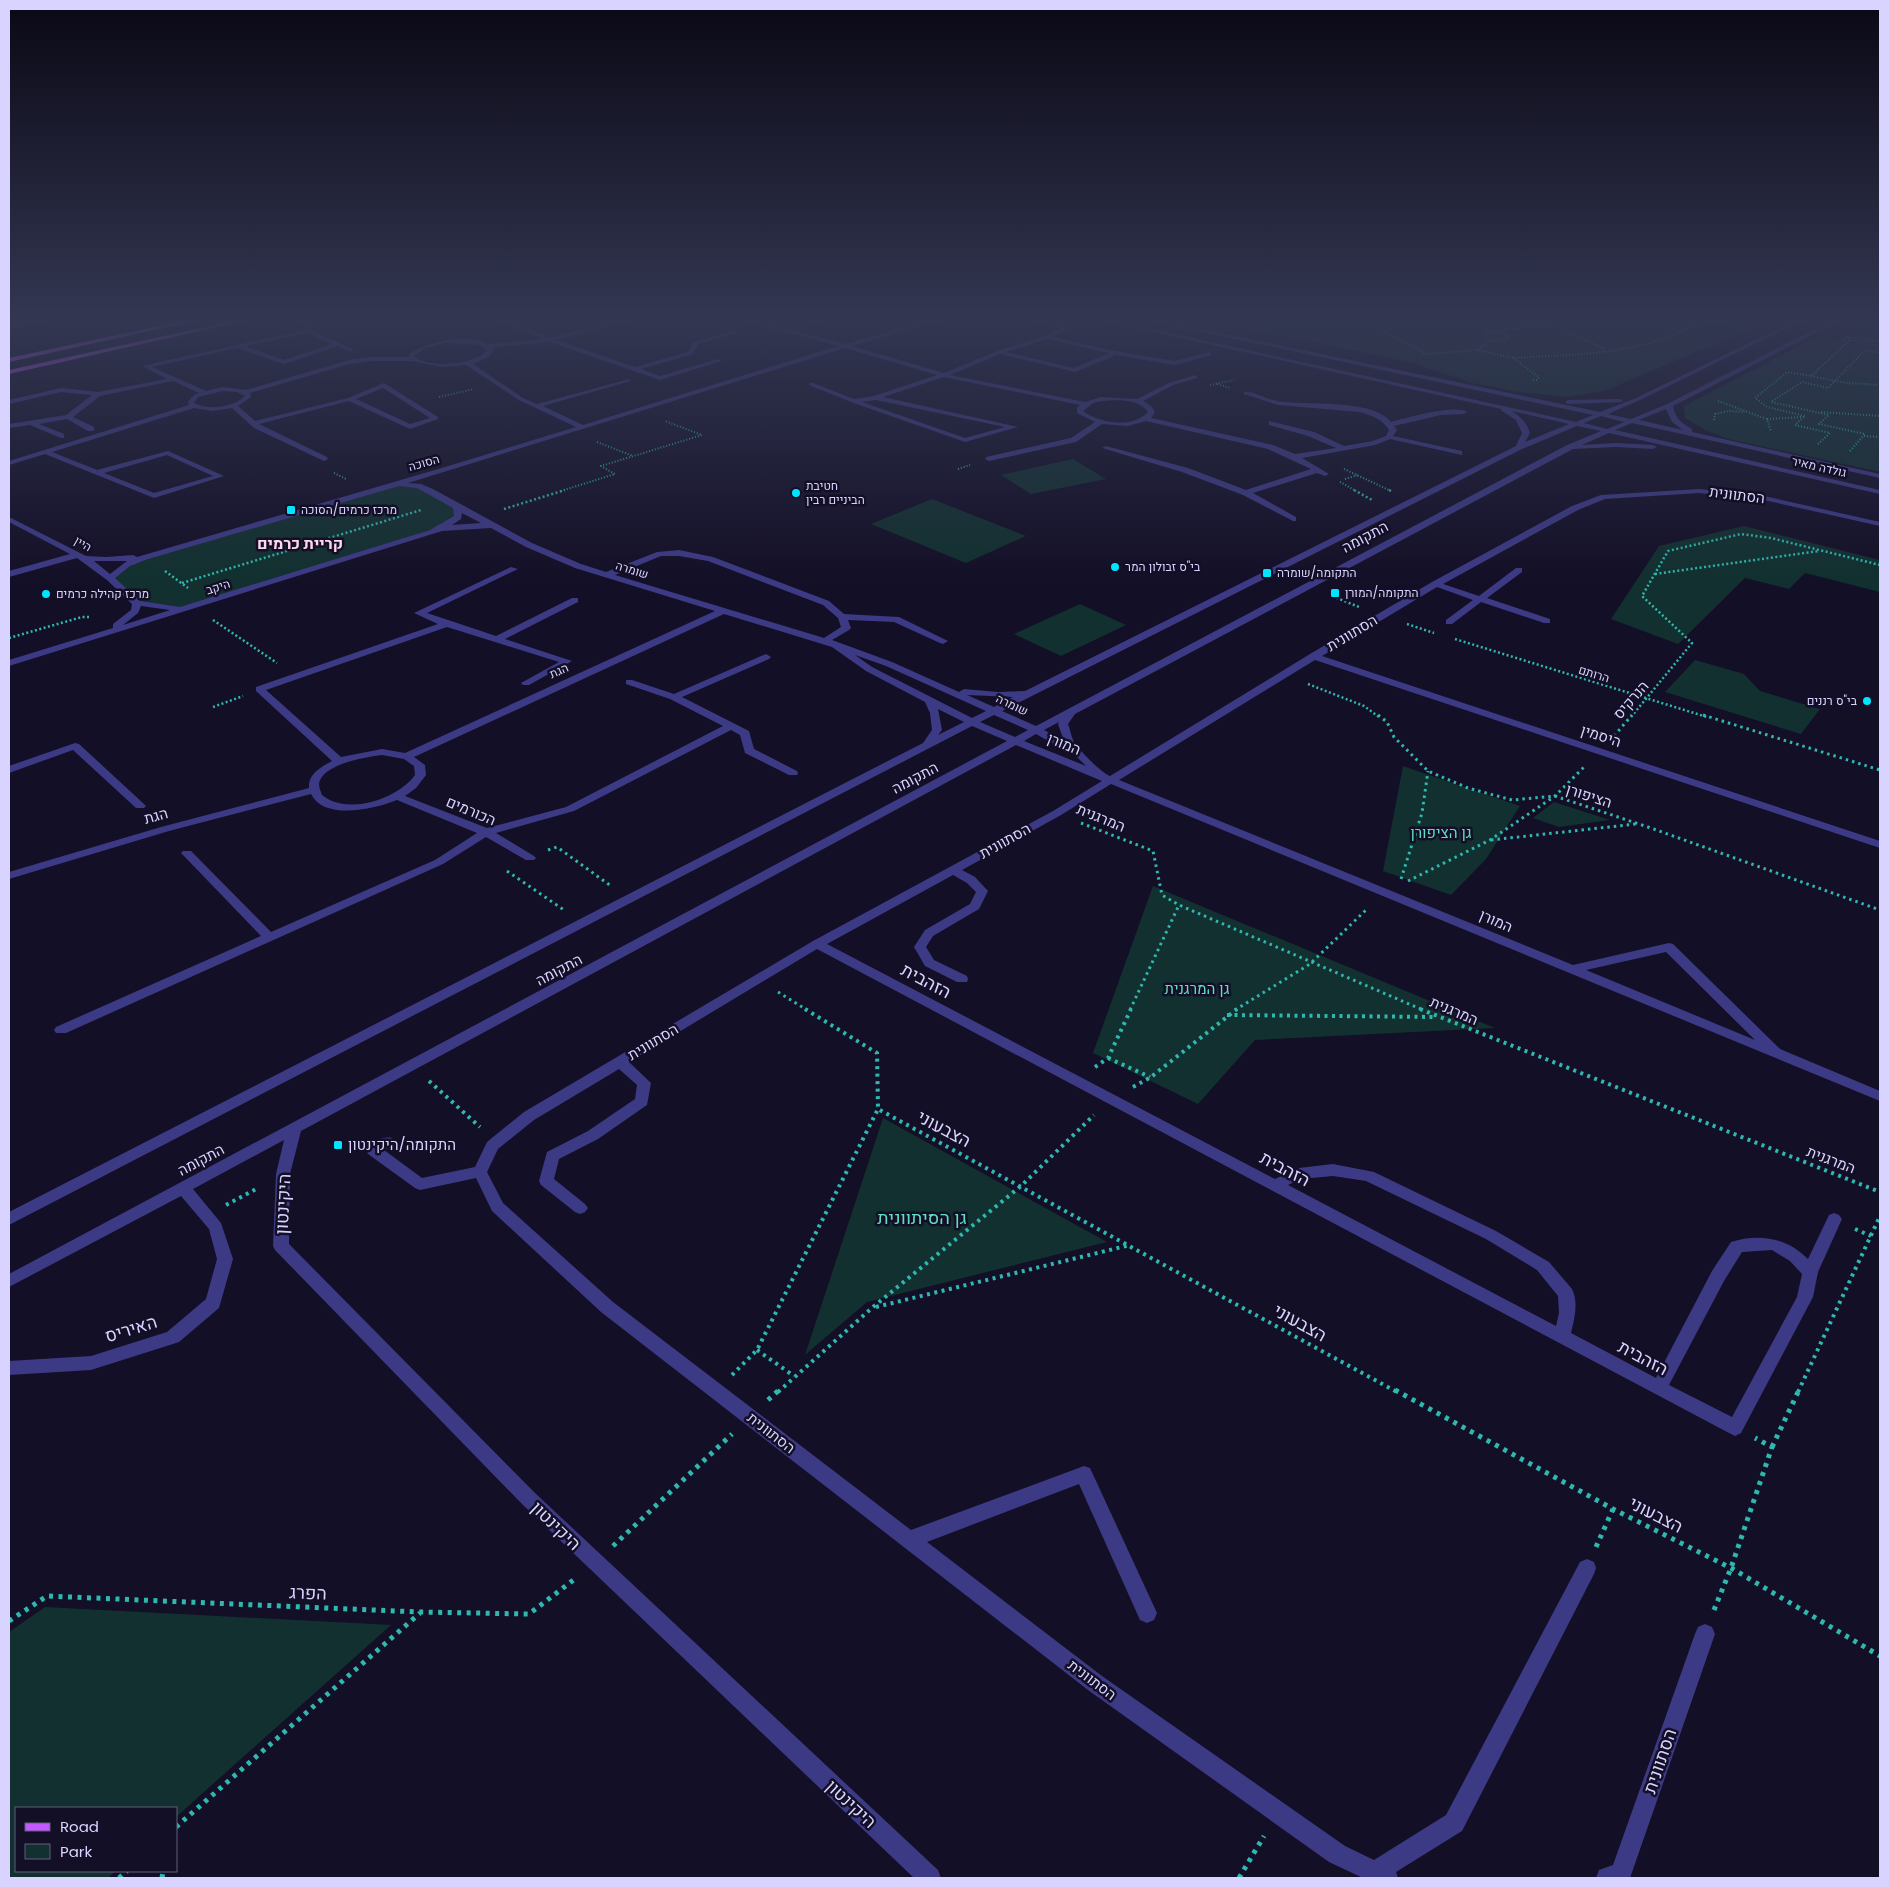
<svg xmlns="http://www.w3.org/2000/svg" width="1889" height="1887" font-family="Poppins,Heebo,sans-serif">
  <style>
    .green { fill: #12302f }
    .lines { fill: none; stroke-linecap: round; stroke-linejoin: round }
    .path-far4 { stroke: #2fb8b0; stroke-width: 2; stroke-dasharray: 1 2; stroke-linecap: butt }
    .path-far3 { stroke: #2fb8b0; stroke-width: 2.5; stroke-dasharray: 2 2.5; stroke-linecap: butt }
    .path-far2 { stroke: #2fb8b0; stroke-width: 3; stroke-dasharray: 2.5 4; stroke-linecap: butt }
    .path-far1 { stroke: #2fb8b0; stroke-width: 4; stroke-dasharray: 3 4.5; stroke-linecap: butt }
    .path { stroke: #2fb8b0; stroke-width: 5; stroke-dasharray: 4 5.5; stroke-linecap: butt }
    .minor { fill: #3d3a85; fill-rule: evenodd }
    .major { fill: #c25bff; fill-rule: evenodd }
    .poi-dot { fill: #00e5ff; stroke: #130f26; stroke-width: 2 }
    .labels { text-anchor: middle; stroke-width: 5; stroke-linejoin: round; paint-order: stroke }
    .far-street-label { font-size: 12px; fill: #d9d4ff; stroke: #130f26 }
    .far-poi-label { font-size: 12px; fill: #d9d4ff; stroke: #130f26; text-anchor: start }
    .street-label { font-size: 15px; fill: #d9d4ff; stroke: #130f26 }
    .park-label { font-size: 15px; fill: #5fe0c0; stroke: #130f26 }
    .poi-label { font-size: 15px; fill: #d9d4ff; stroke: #130f26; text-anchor: start }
    .far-district-label { font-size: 16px; font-weight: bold; fill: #ffd6f0; stroke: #130f26 }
    .near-street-label { font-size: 18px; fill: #d9d4ff; stroke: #130f26 }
    .near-park-label { font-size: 18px; fill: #5fe0c0; stroke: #130f26 }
  </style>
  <rect width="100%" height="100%" fill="#130f26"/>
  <g class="green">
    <path d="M1195,317H1768L1748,330L1604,391L1567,397L1513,391L1473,383L1409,362Z"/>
    <path d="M1860,320L1880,324V344L1834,335Z"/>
    <path d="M1819,336L1880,348V472L1728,439L1705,430L1685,418L1684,406Z"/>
    <path d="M1073,459L1106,479L1031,494L1001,475Z"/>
    <path d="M406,485L418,486L457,507L458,517L451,523L194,607L170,608L137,603L110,578L127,564L388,486Z"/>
    <path d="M932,499L1026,536L966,563L871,524Z"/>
    <path d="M1744,526L1880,560V592L1805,573L1789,589L1745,578L1678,644L1611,619L1659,546Z"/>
    <path d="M1080,604L1126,625L1061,656L1014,634Z"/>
    <path d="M1695,660L1744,674L1760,691L1820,709L1801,734L1665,692Z"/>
    <path d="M1403,766L1520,806L1486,859L1451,895L1383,871Z"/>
    <path d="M1554,802L1610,820L1559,827L1533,818Z"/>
    <path d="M1153,886L1495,1028L1255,1040L1198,1104L1093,1053Z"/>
    <path d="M883,1118L1107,1242L867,1302L805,1355Z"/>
    <path d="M45,1607L391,1625L176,1817V1808H16V1871H116L108,1878H9V1632Z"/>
  </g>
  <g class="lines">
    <g class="path-far4">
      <path d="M1357,317L1427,354L1478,350L1513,358"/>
      <path d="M1470,317L1461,318L1490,331"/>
      <path d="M1604,317C1641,324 1678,330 1714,317"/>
      <path d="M1721,317L1729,322"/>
      <path d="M1861,318H1880"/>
      <path d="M1706,321L1745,325"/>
      <path d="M1530,327L1554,326L1605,349"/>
      <path d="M1501,330L1530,327L1507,317"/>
      <path d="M1846,337L1873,342L1880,340"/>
      <path d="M1842,339L1880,346"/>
      <path d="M1478,350L1488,342L1509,338L1501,331L1484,332"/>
      <path d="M1811,376L1847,383L1880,385"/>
      <path d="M1533,380H1537L1539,377L1513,358C1575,354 1642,356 1696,323"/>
      <path d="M1217,384L1230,388"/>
      <path d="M1210,385L1234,380"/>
      <path d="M439,397L474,389"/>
      <path d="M1718,401L1767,419L1771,432"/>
      <path d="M1821,412L1880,416"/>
      <path d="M1767,419L1802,417"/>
      <path d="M1714,420L1715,414L1729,411L1745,412"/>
      <path d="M1864,436L1880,437"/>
      <path d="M597,442L633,456"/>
      <path d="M1818,444L1830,433L1795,425L1805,416L1767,407L1755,398L1787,372L1811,376L1850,340"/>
      <path d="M1850,451L1865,434L1819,424L1829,415L1771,402L1802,382L1828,388L1865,350L1880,353"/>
      <path d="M958,469L970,465"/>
      <path d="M1344,469L1391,491"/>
      <path d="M334,473L346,479"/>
      <path d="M1345,479L1358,475"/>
      <path d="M1340,482L1356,491"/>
      <path d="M561,491L615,474L601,466L702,435L665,421"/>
    </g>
    <g class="path-far3">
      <path d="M1354,490L1372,500"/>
      <path d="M1389,490L1391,491"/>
      <path d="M504,509L565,490"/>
      <path d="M165,571L188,588"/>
      <path d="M1655,574L1819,551"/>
      <path d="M182,583L421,510"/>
      <path d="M1332,596L1359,607"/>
      <path d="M213,620L277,663"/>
      <path d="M1407,624L1434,633"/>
      <path d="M9,638L82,617H89"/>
      <path d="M1455,639L1707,717"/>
      <path d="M1308,684L1364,706L1379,717"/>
      <path d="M213,707L243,696"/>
      <path d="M1631,717L1692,643L1642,596L1668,551L1741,534L1771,538L1880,565"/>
    </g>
    <g class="path-far2">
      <path d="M1378,715L1387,722L1394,737L1428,771L1468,788L1512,800L1555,796L1648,827L1880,910"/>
      <path d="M1703,715L1880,770"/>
      <path d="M1614,736L1632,715"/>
      <path d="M1081,823L1153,851L1162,895L1179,905L1423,1010"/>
      <path d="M1491,840L1636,824"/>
      <path d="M548,850L557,847L611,886"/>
      <path d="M507,871L564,910"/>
      <path d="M1401,879L1422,813L1428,771"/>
      <path d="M1408,881L1490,840L1555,796L1584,767"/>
      <path d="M778,992L807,1010"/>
      <path d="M1130,1010L1179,905"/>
      <path d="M1235,1010L1310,964L1368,908"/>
    </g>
    <g class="path-far1">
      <path d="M805,1009L877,1053L878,1109L1397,1392"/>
      <path d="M1420,1009L1880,1192"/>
      <path d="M1227,1015L1436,1017"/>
      <path d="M1108,1058L1150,1077"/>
      <path d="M1095,1067L1108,1058L1131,1009"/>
      <path d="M429,1081L480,1127"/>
      <path d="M1133,1087L1151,1077L1237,1009"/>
      <path d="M226,1205L258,1188"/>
      <path d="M1855,1229L1871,1236"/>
      <path d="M876,1307L1130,1245"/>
      <path d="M757,1350L794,1376"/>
      <path d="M732,1375L757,1350L878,1109"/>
      <path d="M778,1392L873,1307L1021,1186L1094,1115"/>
      <path d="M1798,1392L1880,1216"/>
    </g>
    <g class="path">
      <path d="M1395,1390L1613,1509L1731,1568L1880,1656"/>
      <path d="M768,1400L779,1390"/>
      <path d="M1772,1447L1799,1390"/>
      <path d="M613,1546L732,1434"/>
      <path d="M1596,1547L1613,1509"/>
      <path d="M1714,1610L1731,1568L1772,1447L1755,1438"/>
      <path d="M9,1621L47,1596L420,1612L529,1614L576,1578"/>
      <path d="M176,1827L420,1613"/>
      <path d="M119,1878L127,1871"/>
      <path d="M162,1878L163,1871"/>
      <path d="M1239,1878L1264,1836"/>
    </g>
    <g class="minor">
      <path d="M52,317H64L9,329V325Z"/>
      <path d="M382,317H392L379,320V318Z"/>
      <path d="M492,317H500L550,338L630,317H640L557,340L635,367L688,352L693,342L737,330L740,332L698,344L693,354L641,369L660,376L718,359L721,361L660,380L550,342L493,347L494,349L489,357L473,364L523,398L537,404L630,379V381L543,406L583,425L838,346L731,317H742L845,344L940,317H950L852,346L944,373L997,351L1045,336L1060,328L1015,317H1026L1068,327V329L1053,337L1115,351L1175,361L1209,352L1212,354L1211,355L1175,365L1116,355L1075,372L1000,354L950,375L1085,402L1101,397L1137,399L1169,383L1195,375L1197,376V378L1173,385L1143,401L1151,406L1155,412L1151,418L1273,445L1295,454L1336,448L1308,436L1269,425V421L1314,432L1344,446L1373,441L1386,436L1389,430C1382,419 1373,416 1360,412L1278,405L1244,394V392C1255,391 1266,399 1277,401C1306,406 1372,398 1391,422C1407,418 1454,404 1467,412L1464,414L1441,415L1394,426L1397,430L1393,436L1462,451V455L1390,439L1375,445L1302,458L1329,474L1325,476L1317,473L1253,493L1296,517V521H1293L1243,495L1182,472L1102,448L1106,446L1188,468L1246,490L1311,469L1268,449L1146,421L1128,426L1102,424L1076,442L989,461L985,459L986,457L1071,438L1095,422L1077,413V408L1080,405L944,377L883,397L1018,427L965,442L851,402L809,385V383H813L854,399L874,396L937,375L845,348L408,483L421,484L433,489L532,543L581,564L606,572L657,552L679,550L713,557L829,601L844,614L899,617L948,641L943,644L940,643L894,622L848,620L851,628L849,630L832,640L892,662L959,692L964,689L998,692L1025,691L1516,446L1522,433L1516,420L1502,411L1501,409L1086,317H1097L1576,422L1593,415L1132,317H1144L1600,412L1636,398L1802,317H1810L1640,400L1608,414L1631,419L1667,404L1839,317H1847L1673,406C1675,418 1681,423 1692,429V432L1880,474V478L1632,423L1615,430L1880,490V494L1609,433L1582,445L1616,443L1653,445L1657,447L1653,449L1616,447L1573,449L1075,714L1068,724C1070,729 1071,735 1073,740C1078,749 1100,772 1110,776L1310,654L1432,582L1572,506L1601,495L1699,489L1764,496L1880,522V526L1764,500L1699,493L1605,499L1578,510L1443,584L1479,596L1516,568H1522V572L1487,598L1550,619V623H1544L1481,602L1452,624H1446V620L1473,600L1437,587L1322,656L1880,841V848L1315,660L1119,780L1573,965L1669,943L1673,944L1780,1049L1880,1091V1101L1111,784L1061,815L962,870L975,877L988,891L979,909L933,936L926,947L934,960L967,976L968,979L967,982H957L925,966L914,947L925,930L970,904L976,892L967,883L953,875L827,944L1275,1179L1299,1168L1333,1164L1374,1172L1496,1231L1549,1262L1572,1289C1579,1303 1574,1320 1571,1333L1656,1378L1712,1271L1731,1242C1759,1233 1788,1238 1808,1259L1829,1215L1834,1213L1839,1215L1842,1219L1818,1272L1813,1297L1741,1433L1735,1436L1729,1433L817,949L629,1062L651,1083L647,1105L598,1139L559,1159L554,1179L585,1204L588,1208L585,1212L580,1214L575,1212L541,1185L539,1181L547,1152L588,1131L635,1099L637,1085L619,1069L534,1120L498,1149L487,1172L503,1203L613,1302L911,1530L1084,1466L1090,1468L1157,1613L1154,1620L1147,1623L1140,1620L1079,1484L927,1542L1102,1676L1345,1846L1374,1860L1446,1815L1580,1562L1587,1559L1594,1562L1596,1568L1594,1574L1462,1831L1396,1872L1398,1878H1363L1329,1862L1088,1690L601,1312L492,1211L476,1178L420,1190L415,1188L368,1154L366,1150C370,1142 383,1136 392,1138L394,1142L392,1146L384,1150L422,1178L475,1167L487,1142L524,1112L813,941L1053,811L1102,781L1016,745L301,1131L290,1174L289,1244L535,1493L938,1870L941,1878H914L523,1505L275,1250L273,1246L276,1174L284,1140L193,1189L221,1223L233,1259L219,1308L179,1342L173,1344L91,1370L9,1375V1361L91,1356L167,1332L206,1299L217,1259L209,1229L181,1196L9,1287V1274L1007,741L972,726L9,1225V1212L923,743L932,730L930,713L925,702L866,671L832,647L724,614L414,757L425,765L426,775L416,788L405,796L487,828L566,807L723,726L670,699L626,684V680H632L674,694L766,654L771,657L769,659L682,697L749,731L754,749L797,771L798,773L797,775H789L745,753L740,735L731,730L574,811L496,833L534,856L536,858L534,860H526L486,837L443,864L66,1033H56L54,1030L56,1027L261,936L183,855L181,853L183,851H191L271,932L435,860L477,833L397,800C375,809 324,821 311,794L169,831L9,879V872L161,827L309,788C308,774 321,767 332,761L256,691V687L438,624L414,613L511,567L518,569L427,613L496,636L572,598H578V602L505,639L572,661L529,685H523L521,683L559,662L447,627L266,690L341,757L382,749L405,753L715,611L575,568L526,547L491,528L442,531L9,666V660L113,628V624L131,610L132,604L107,580L77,558L9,577V571L70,554L9,522V517L86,556L106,557L133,555L137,557L435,470L576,427L519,400L466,365L442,367L412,361H370L350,364L250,393L251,397L238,406L255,421L348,398L384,383L438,417V419L410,429L349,401L259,424L327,457L328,459L324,461L254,428L232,408L212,411L194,408L52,452L97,470L168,451L224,476L154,498L45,454L9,465V461L189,405L188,402L194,395L199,393L173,381L100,396L73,417L94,427V431H88L67,419L39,424L64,434V438H61L30,425L9,428V424L66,415L92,395L61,392L9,404V400L61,388L98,392L167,379L142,366L305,330V326L297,320L300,318L310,324L311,330L354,350L351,352L338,346L284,364L237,348L152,367L206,391L223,387L246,390L349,360L370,357H409V354C427,342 468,332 488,344L542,339ZM307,333L332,344L284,360L245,346ZM1047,339L1109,353L1074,368L1006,352ZM446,343L480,345L487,350C477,365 427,369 414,356L425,348ZM383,388L430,418L410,424L356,399ZM223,391L237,392L245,396C233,407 209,411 194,403L198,397ZM876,400L1005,427L965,438L862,402ZM1101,401C1117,400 1138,398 1148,412C1133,429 1099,423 1083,411L1093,403ZM1666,409L1672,422L1683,430L1639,420ZM1512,411L1569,424L1525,442L1530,433C1527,423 1521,417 1512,411ZM1601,416L1624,422L1607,429L1584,423ZM1577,426L1601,431L1567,445L1036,726L1002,711L1522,449ZM167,455L213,476L154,493L104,473ZM399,486L417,488L453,508L454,516L430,530L180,607L140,601L115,578L130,566L148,559ZM462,513L481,523L452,525L461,519ZM661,556H679L708,561L823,605L838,618L841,627L824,638L615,575ZM94,561H127L110,574ZM141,606L170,610L123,625L138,613ZM855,655L886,666L986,711L972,718L872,667ZM967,695L1013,697L994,707ZM938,709L964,722L938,735L942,730ZM994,715L1028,730L1015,737L980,722ZM1059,722L1058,724L1064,741L1044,730ZM1036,734L1077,757L1086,766L1024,741ZM382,755L404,759L414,766L415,775C398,799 347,816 322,795C321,792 319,788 319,784C322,764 366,757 382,755ZM1666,952L1755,1040L1586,970ZM1333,1176L1366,1181L1486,1239L1537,1270L1558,1296L1559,1313L1556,1326L1288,1185L1301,1179ZM1772,1250L1790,1261L1802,1274L1797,1297L1732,1417L1669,1385L1724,1281L1742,1252Z"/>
      <path d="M818,317H827L813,323L810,321Z"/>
      <path d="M1620,399L1623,401L1622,402L1568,404L1565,402L1568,400Z"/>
      <path d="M75,743L79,744L144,804L146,806L144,808H136L73,750L9,773V766Z"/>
      <path d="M1705,1624L1712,1627L1715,1634L1630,1878H1596L1599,1870L1613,1865L1695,1634L1698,1627Z"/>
    </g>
    <g class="major">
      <path d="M201,317H213L9,362V358Z"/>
      <path d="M251,317H262L9,374V370Z"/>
    </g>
  </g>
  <linearGradient id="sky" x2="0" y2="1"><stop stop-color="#0a0815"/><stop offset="0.55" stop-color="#333752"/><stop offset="1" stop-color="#333752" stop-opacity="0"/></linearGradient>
  <rect width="1889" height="581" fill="url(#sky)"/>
  <g class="poi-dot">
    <circle cx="796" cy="493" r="5"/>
    <rect x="286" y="505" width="10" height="10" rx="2.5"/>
    <circle cx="1115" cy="567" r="5"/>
    <rect x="1262" y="568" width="10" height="10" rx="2.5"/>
    <rect x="1330" y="588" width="10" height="10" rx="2.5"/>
    <circle cx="46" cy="594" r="5"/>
    <circle cx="1867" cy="701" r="5"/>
    <rect x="333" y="1140" width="10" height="10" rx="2.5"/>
  </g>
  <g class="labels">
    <g class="far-street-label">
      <text transform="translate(424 463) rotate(-16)" y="4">הסוכה</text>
      <text transform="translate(1819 467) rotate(13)" y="4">גולדה מאיר</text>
      <text transform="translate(83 544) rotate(30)" y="4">היין</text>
      <text transform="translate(632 570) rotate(17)" y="4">שומרה</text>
      <text transform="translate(218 587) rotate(-18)" y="4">היקב</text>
      <text transform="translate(559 671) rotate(-24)" y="4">הגת</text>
      <text transform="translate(1594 674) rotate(17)" y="4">הרותם</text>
      <text transform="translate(1012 705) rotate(25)" y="4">שומרה</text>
    </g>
    <g class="far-poi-label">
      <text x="806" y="490">חטיבת<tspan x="806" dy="14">הביניים רבין</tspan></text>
      <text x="301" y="514">מרכז כרמים/הסוכה</text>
      <text x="1125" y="571">בי"ס זבולון המר</text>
      <text x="1277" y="577">התקומה/שומרה</text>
      <text x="1345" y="597">התקומה/המורן</text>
      <text x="56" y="598">מרכז קהילה כרמים</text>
      <text x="1857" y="705" text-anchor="end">בי"ס רננים</text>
    </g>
    <g class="street-label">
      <text transform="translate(1737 495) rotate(7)" y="5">הסתוונית</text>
      <text transform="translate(1365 537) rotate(-28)" y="5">התקומה</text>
      <text transform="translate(1352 633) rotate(-31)" y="5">הסתוונית</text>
      <text transform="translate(1631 700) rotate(-49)" y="5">הנרקיס</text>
      <text transform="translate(1601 736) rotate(18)" y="5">היסמין</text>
      <text transform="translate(1064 744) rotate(22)" y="5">המורן</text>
      <text transform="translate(915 778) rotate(-28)" y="5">התקומה</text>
      <text transform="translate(1589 796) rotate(18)" y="5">הציפורן</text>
      <text transform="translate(471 811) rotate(23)" y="5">הכורמים</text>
      <text transform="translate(156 816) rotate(-16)" y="5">הגת</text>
      <text transform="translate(1101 818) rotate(22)" y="5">המרגנית</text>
      <text transform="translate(1005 841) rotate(-29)" y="5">הסתוונית</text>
      <text transform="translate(1496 921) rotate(23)" y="5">המורן</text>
      <text transform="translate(559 970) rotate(-28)" y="5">התקומה</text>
      <text transform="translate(1454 1011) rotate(23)" y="5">המרגנית</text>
      <text transform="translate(653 1042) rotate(-31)" y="5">הסתוונית</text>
      <text transform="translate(201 1160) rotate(-28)" y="5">התקומה</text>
      <text transform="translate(1831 1160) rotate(21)" y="5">המרגנית</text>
      <text transform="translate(771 1433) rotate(38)" y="5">הסתוונית</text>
      <text transform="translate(1092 1680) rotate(37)" y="5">הסתוונית</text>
    </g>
    <g class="park-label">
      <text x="1441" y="838">גן הציפורן</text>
      <text x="1197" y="994">גן המרגנית</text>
    </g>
    <g class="poi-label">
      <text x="348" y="1150">התקומה/היקינטון</text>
    </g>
    <g class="far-district-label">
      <text x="300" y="549">קריית כרמים</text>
    </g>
    <g class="near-street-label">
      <text transform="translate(926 981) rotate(28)" y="6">הזהבית</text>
      <text transform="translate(944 1129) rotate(28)" y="6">הצבעוני</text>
      <text transform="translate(1285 1169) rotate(28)" y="6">הזהבית</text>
      <text transform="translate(283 1204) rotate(-87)" y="6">היקינטון</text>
      <text transform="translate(1300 1323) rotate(29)" y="6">הצבעוני</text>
      <text transform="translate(131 1329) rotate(-17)" y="6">האיריס</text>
      <text transform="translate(1643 1358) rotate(28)" y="6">הזהבית</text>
      <text transform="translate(1656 1515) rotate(27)" y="6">הצבעוני</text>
      <text transform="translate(556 1526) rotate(44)" y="6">היקינטון</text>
      <text transform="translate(308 1593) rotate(2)" y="6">הפרג</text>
      <text transform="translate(1660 1761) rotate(-71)" y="6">הסתוונית</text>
      <text transform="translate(851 1804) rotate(43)" y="6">היקינטון</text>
    </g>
    <g class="near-park-label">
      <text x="922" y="1224">גן הסיתוונית</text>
    </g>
  </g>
  <rect width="1889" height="1887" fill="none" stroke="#d9d4ff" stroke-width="20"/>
  <rect x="15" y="1807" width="162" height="65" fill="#130f26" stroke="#625e7d"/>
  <rect x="25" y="1823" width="25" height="8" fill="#c25bff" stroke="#625e7d"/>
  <text x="60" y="1832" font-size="15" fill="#d9d4ff">Road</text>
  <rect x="25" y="1844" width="25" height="15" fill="#12302f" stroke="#625e7d"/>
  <text x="60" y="1857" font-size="15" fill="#d9d4ff">Park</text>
</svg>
